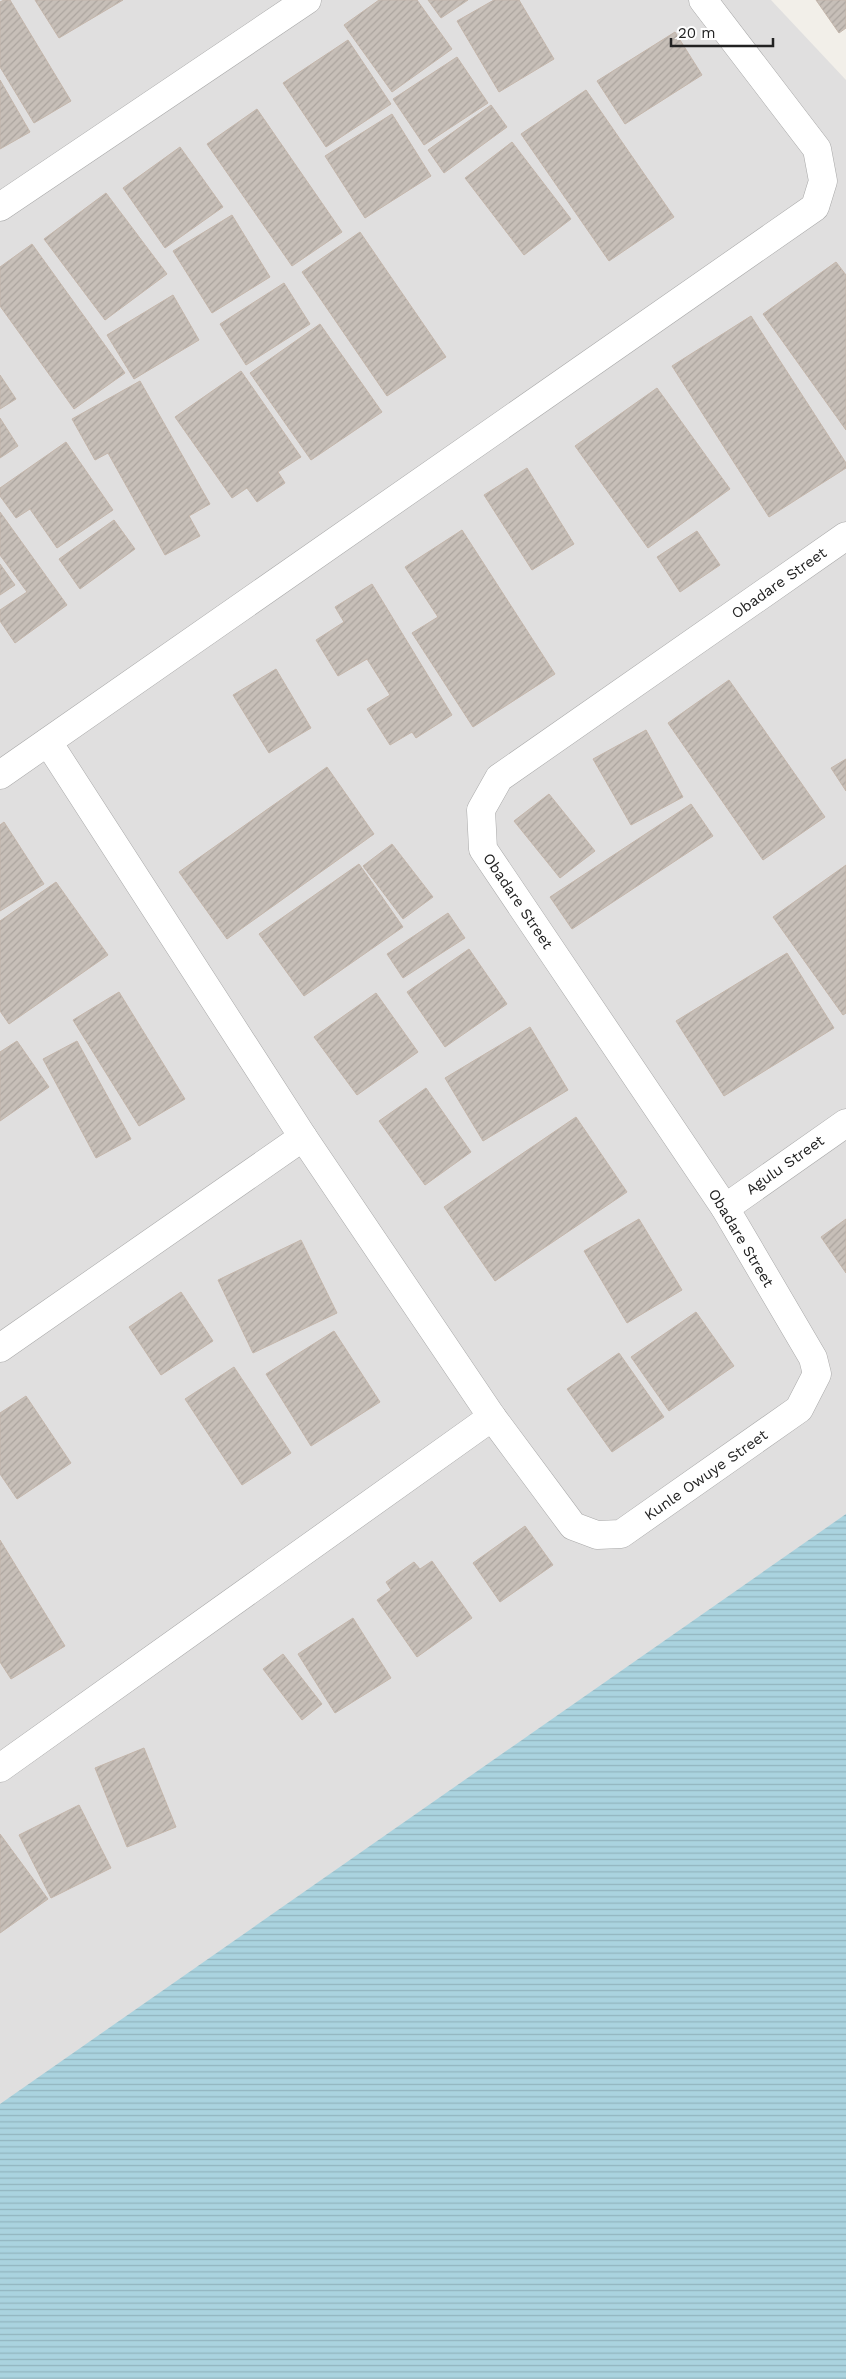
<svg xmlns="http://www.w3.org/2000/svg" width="846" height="2379" font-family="'Work Sans',sans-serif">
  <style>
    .residential { fill: #e0dfdf }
    .water { fill: url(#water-rules) }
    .building { fill: url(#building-hatch); stroke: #c4b6ab }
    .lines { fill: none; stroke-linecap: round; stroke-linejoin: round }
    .minor-casing { stroke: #a9a9a9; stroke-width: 29 }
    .minor { stroke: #fff; stroke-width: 28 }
    .labels { text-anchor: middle; stroke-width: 4; stroke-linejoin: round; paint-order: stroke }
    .street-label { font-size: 15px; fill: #222; stroke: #fff }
  </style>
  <defs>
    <pattern id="water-rules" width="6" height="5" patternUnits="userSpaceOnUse" patternTransform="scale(1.25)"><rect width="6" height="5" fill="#aad3df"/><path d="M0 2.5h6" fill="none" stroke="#92b5bf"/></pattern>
    <pattern id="building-hatch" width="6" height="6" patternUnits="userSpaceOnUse" patternTransform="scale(1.25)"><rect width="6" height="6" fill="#c7bfb8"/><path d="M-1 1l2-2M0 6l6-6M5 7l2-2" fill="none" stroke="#aba49e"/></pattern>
  </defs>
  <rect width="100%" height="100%" fill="#f2efe9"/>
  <path class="residential" d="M0,0H771L846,80V2379H0Z"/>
  <path class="water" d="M846,1514V2379H0V2104Z"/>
  <g class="building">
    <path d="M4,0H10L71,101L34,123L0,67V2Z"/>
    <path d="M35,0H123L59,38Z"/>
    <path d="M379,0H417L452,49L392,92L344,25Z"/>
    <path d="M428,0H468L441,18Z"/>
    <path d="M494,0H519L554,59L499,92L457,21Z"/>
    <path d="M816,0H846V28L839,33Z"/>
    <path d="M675,32L702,75L625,124L597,81Z"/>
    <path d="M348,40L391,104L326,147L283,83Z"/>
    <path d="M457,57L488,103L424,145L393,99Z"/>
    <path d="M0,80L30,132L0,149Z"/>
    <path d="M586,90L674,217L609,261L521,134Z"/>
    <path d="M491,105L507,127L444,173L428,150Z"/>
    <path d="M257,109L342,232L292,266L207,144Z"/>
    <path d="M392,114L431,176L365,218L325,156Z"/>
    <path d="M512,142L571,219L524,255L465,178Z"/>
    <path d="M180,147L223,207L165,248L123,188Z"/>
    <path d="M106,193L167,274L105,320L44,239Z"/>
    <path d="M232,215L270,277L212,313L173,251Z"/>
    <path d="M360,232L446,357L387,396L302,272Z"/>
    <path d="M32,244L125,373L74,409L0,306V267Z"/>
    <path d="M836,262L846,275V430L763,314Z"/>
    <path d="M284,283L310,324L246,365L220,324Z"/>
    <path d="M173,295L199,340L134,379L107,335Z"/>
    <path d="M751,316L846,463V468L769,517L672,366Z"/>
    <path d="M320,324L382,412L311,460L250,373Z"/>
    <path d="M241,371L301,457L278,472L285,483L257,502L247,488L232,498L175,417Z"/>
    <path d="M0,375L16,399L0,409Z"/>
    <path d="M140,381L210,504L189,516L200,536L165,555L108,453L95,460L72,419Z"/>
    <path d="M657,388L730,489L648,548L575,446Z"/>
    <path d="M0,418L18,446L0,458Z"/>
    <path d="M66,442L113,510L57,548L30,509L16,518L0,496V488Z"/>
    <path d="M527,468L574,544L532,570L484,495Z"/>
    <path d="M0,512L67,605L15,643L0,621V610L27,592L0,555Z"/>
    <path d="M114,520L135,549L80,589L59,559Z"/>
    <path d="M462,530L555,674L473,727L412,633L438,617L405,567Z"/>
    <path d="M697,531L720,565L680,592L657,557Z"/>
    <path d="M0,564L15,585L0,595Z"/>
    <path d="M372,584L452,715L416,738L412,732L390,745L367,709L390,695L367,659L338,676L316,640L344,622L335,607Z"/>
    <path d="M276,669L311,728L269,753L233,695Z"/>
    <path d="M729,680L825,817L763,860L668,723Z"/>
    <path d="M646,730L683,797L631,825L593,759Z"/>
    <path d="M846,759V791L831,768Z"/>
    <path d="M327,767L374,834L227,939L179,872Z"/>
    <path d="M549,794L595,851L560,878L514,821Z"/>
    <path d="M691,804L713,836L572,929L550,897Z"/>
    <path d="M4,822L44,884L0,911V825Z"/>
    <path d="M392,844L433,897L403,919L363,866Z"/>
    <path d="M359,864L403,927L304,996L259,934Z"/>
    <path d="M846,865V1013L843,1015L773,917Z"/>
    <path d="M56,882L108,955L9,1024L0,1011V921Z"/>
    <path d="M448,913L465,938L403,978L387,954Z"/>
    <path d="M469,949L507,1004L445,1047L407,992Z"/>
    <path d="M787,953L834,1028L724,1096L676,1021Z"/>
    <path d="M119,992L185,1099L139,1126L73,1020Z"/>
    <path d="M376,993L418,1052L357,1095L314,1037Z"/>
    <path d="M530,1027L568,1090L483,1141L445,1078Z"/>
    <path d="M17,1041L49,1087L0,1121V1052Z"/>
    <path d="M77,1041L131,1139L96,1158L43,1059Z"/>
    <path d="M426,1088L471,1152L425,1185L379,1121Z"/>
    <path d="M576,1117L627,1192L495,1281L444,1207Z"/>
    <path d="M639,1219L682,1290L627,1323L584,1251Z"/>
    <path d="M846,1219V1273L821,1237Z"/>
    <path d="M301,1240L337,1313L253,1353L218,1280Z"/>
    <path d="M181,1292L213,1341L161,1375L129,1327Z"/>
    <path d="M696,1312L734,1366L669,1411L631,1357Z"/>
    <path d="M334,1331L380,1402L311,1446L266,1374Z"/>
    <path d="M619,1353L664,1417L612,1452L567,1389Z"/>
    <path d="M234,1367L291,1453L242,1485L185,1399Z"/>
    <path d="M26,1396L71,1463L17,1499L0,1474V1413Z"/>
    <path d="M525,1526L553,1565L500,1602L473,1563Z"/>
    <path d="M0,1540L65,1646L11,1679L0,1662Z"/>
    <path d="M432,1561L472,1618L417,1657L377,1600L391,1590L386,1582L414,1562L420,1569Z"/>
    <path d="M353,1618L391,1678L335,1713L298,1654Z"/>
    <path d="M283,1654L322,1704L302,1720L263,1669Z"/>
    <path d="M144,1748L176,1827L127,1847L95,1768Z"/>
    <path d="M79,1805L111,1868L51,1898L19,1835Z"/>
    <path d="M0,1834L48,1899L0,1933Z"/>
  </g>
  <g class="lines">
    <defs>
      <g id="minor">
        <path d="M0,207L307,0"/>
        <path d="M48,742L303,1137L492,1417L573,1526L597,1535L621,1534L799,1409L817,1374L813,1358L725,1208L483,849L481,810L499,778L846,536"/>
        <path d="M0,775L815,207L823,181L817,149L703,0"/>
        <path d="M725,1208L846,1123"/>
        <path d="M0,1348L303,1137"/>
        <path d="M0,1768L492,1417"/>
      </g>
    </defs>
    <use href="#minor" class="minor-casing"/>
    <use href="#minor" class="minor"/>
  </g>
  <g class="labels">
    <g class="street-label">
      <text transform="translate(779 583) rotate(-35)" y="5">Obadare Street</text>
      <text transform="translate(518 901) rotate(56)" y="5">Obadare Street</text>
      <text transform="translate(785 1165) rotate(-35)" y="5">Agulu Street</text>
      <text transform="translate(741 1238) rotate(59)" y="5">Obadare Street</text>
      <text transform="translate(706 1475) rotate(-35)" y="5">Kunle Owuye Street</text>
    </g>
  </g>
  <path d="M671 38v8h102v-8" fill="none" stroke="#222222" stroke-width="2.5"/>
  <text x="678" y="38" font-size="15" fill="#222222" stroke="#ffffff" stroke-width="4" paint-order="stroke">20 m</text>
</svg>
